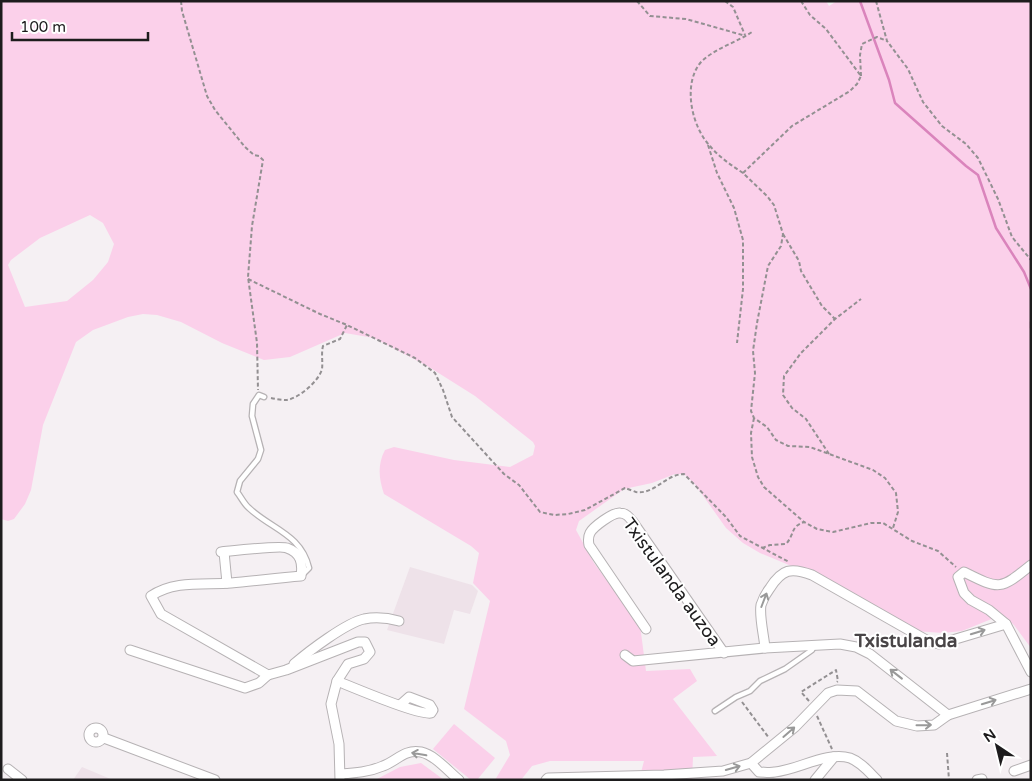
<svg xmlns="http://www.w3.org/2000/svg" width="1032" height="781" font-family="'Varela Round',sans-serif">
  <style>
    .built { fill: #eee2e9 }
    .green { fill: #fbd0ea; fill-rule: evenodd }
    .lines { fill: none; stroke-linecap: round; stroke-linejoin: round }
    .stream { stroke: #da84bc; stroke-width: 2.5 }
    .service-casing { stroke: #b6b2b4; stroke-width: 7 }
    .minor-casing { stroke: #b6b2b4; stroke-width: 11 }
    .path { stroke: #939092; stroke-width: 2; stroke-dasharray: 4 2.5; stroke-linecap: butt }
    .service { stroke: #fff; stroke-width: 4.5 }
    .minor { stroke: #fff; stroke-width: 9 }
    .oneway { stroke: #999 }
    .labels { text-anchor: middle; stroke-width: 4; stroke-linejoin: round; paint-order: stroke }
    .street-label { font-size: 18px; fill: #1d1c1d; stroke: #fff }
    .neighbourhood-label { font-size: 19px; font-weight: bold; fill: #484446; stroke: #fff }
  </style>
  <rect width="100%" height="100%" fill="#f5f0f3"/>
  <g class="built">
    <path d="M410,567L472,585L478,591L470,614L454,610L444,644L387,630Z"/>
    <path d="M82,767L113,780H73Z"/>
  </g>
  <g class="green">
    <path d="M1,1H826L829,6L837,1H1031V648L1014,625L1006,618L999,616L962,631L943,633L915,631L813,575L760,553L743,543L726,528L694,483L684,474H675L652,483L624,489L579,521L576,530L594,563L640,625L646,671L690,669L697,681L673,699L717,756L693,757L692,780H639L644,761H550L532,766L521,780H495L510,755L506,741L464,709L490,601L473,583L479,553L471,546L384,494C379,479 377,465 385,450L394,447L454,460L510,467L533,455L535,446L533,442L475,396L429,367L374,338L345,333L290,357L264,360L222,343L181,322L157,315L143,314L128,317L93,330L76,342L43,425L31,490L25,504L14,519L8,521L1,519ZM90,215L103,223L114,244L108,262L93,280L67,301L25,307L8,265L11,260L40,238Z"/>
    <path d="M454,724L495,758L477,780H471L433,749Z"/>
    <path d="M421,763L444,780H375L400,767Z"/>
  </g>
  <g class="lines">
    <g class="stream">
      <path d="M860,1L889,80L895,103L966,166L978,175L996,228L1024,272L1031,289"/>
      <path d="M1031,322V328"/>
    </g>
    <defs>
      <g id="service">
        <path d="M264,397L259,395L253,404L252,416L261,450L258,459L240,481L237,492C241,497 244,504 249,508C271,529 301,534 309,568L302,575"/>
        <path d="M715,711L736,697L750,691L760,681L785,669L812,650L814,645"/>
      </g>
      <g id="minor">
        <path d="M221,552C232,551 281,545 287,548C301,553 303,563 301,576C277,578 254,581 231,583C205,585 174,580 151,596L161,614L268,675L286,670L358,642H365L370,652L364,659L348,664L337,681L331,704L339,744L340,780"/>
        <path d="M224,552L227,583"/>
        <path d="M1031,565C1000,590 1000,590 964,572L958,577L964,593L971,600L989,610L1006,624L1031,672"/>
        <path d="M646,629L589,545C588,540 588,537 590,533C593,527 613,512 620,513C626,513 629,517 633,522L724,653"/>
        <path d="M765,648C764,636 759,616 761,605C763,599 766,593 770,588C782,569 791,567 812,575L928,641L939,644L1006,624"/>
        <path d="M130,650L245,688L259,683L268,675"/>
        <path d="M625,655L633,661L765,648L840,644L856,647L870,654L948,715"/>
        <path d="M294,664C309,651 346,623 364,619C375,617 388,618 399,621"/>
        <path d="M337,681C352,687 420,716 431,713L433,710L430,705L409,697L400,705"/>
        <circle cx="96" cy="735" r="7"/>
        <path d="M104,738L215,780"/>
        <path d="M751,763L759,772C764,772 770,773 775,772C798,770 827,751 850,758C861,762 869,772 877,780"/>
        <path d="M8,769L22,780"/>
        <path d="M1014,771L1031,765"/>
        <path d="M341,774C355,773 369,772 383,766C397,761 404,749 421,752C435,755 448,771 459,780"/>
        <path d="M546,780L548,778L664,775L723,771L751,763L795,727L828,693L837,690L857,691L896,721L917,726L934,725L948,715L1031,689"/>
        <path d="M815,780L834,757"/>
        <path d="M977,780L982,779"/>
      </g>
    </defs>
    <use href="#service" class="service-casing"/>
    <use href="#minor" class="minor-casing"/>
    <g class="path">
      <path d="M181,1L182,11L207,96L215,110L245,147L254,155L259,156L263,160L252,226L248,277L257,343L258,390"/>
      <path d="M637,1L650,16L686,19L746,36"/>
      <path d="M725,1L733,7L745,35"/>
      <path d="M801,1L810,15L826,29L861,76L857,84L850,91L792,126L743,173L767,196L774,205L783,234L781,246L768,266L757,323L753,351L755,373L751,411L754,418L767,427L776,440L788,446L810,447L873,470L885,478L896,493L898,512L893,528"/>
      <path d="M876,1L887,41L908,69L923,102L942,126L966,144L978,158L998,199L1012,237L1031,260"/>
      <path d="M861,76L860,55L862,44L877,37L887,41"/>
      <path d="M708,145L717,173L734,208L743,240V289L737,343"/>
      <path d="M743,173C731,165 719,157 710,146C691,126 682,82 702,61C716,48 737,42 752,32"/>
      <path d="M783,234L799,261L801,271L822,306L835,319"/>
      <path d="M248,279L320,314L347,325L415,358L435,373L443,390L452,417L504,474L519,485L540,512L554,515L568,514L585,510L625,488C628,489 633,491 636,492C654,495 666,474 684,474L726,517L740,536L789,562"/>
      <path d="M271,398C276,399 282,400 287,400C299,398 319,381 322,369C323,361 321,354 323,346L340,339L347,325"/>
      <path d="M754,418L751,433L752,457L758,477L764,487L804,522"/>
      <path d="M829,454L806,419L792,408L783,395L784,376L801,353L835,319L861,299"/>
      <path d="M762,548L770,545L786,544C795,534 790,527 804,522L817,529L833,532L871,523H883L912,541L938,551L956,567"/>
      <path d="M809,701L801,692L836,670L838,681L837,682"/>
      <path d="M742,702L769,738"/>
      <path d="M817,716L832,749"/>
      <path d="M947,753L949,780"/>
    </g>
    <use href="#service" class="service"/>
    <use href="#minor" class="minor"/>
  </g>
  <defs><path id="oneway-shaft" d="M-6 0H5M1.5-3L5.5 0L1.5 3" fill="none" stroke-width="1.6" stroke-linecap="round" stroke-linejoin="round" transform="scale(1.25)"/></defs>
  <g class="oneway">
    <use href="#oneway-shaft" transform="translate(764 600) rotate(-69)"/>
    <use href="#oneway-shaft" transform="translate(978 632) rotate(-17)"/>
    <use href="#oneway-shaft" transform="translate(896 674) rotate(-142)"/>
    <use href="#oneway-shaft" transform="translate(989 702) rotate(-17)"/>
    <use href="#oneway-shaft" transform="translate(924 725) rotate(-1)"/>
    <use href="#oneway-shaft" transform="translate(789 732) rotate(-41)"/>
    <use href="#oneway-shaft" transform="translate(419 754) rotate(-170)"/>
    <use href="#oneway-shaft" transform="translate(733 768) rotate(-16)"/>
  </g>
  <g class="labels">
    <g class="street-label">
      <text transform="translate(672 582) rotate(54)" y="6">Txistulanda auzoa</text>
    </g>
    <g class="neighbourhood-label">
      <text x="906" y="647">Txistulanda</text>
    </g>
  </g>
  <rect width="1032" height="781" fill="none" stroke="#1d1c1d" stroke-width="5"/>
  <g transform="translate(997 746) rotate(325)" stroke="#ffffff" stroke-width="4" paint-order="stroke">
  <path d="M0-4L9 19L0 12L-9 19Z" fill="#1d1c1d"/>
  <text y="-8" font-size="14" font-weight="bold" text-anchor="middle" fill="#1d1c1d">N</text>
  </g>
  <path d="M12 32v8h136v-8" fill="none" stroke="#1d1c1d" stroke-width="2.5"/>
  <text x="20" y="32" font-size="15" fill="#1d1c1d" stroke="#ffffff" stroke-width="4" paint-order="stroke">100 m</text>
</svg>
